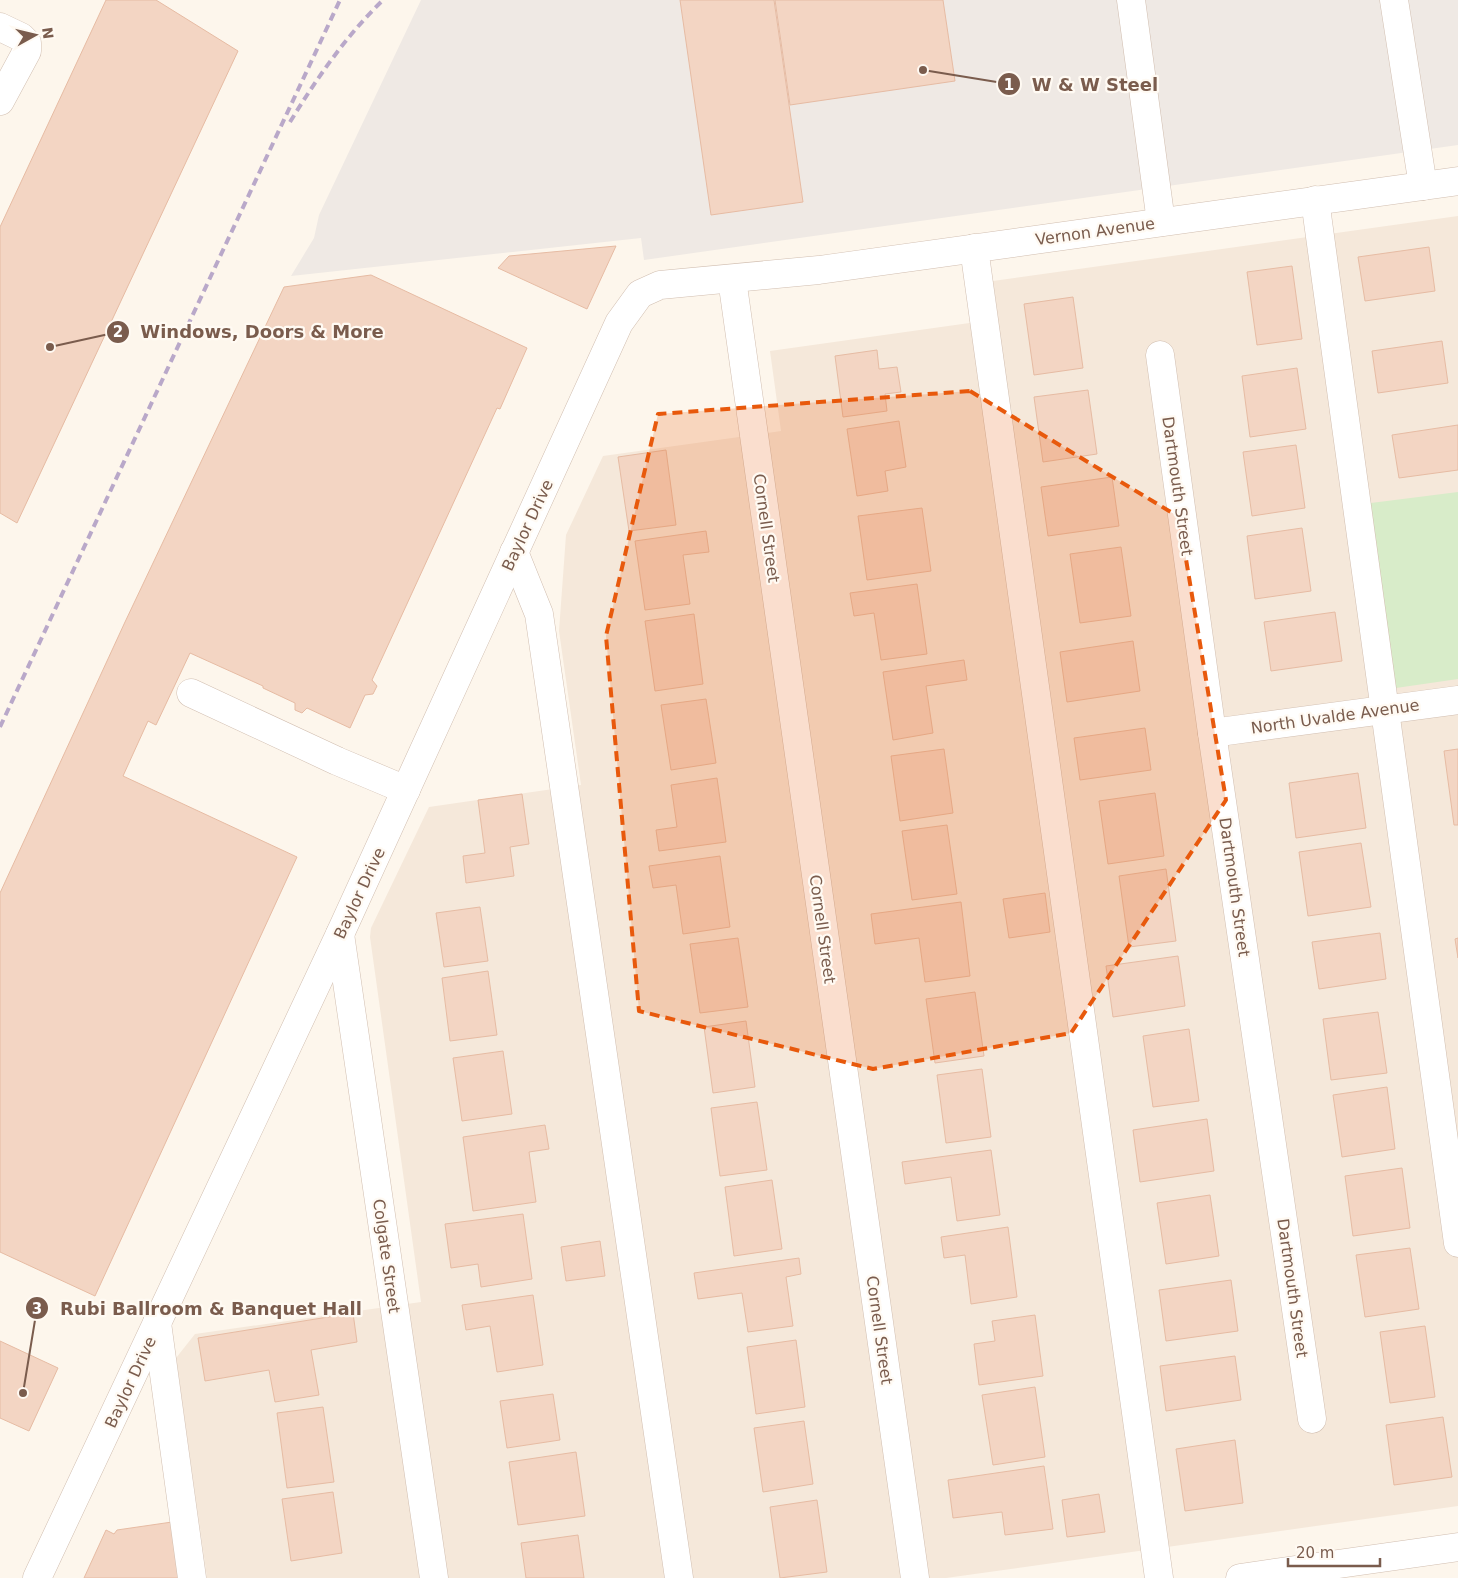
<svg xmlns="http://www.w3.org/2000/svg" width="1458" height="1578" font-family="'DejaVu Sans',sans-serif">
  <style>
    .residential { fill: #f5e8da }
    .industrial { fill: #efe9e4 }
    .green { fill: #d8ecc9 }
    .building { fill: #f3d5c3; stroke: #e6bba3 }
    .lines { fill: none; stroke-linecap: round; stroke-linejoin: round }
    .minor-casing { stroke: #d1beb0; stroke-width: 29 }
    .minor { stroke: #fff; stroke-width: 28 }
    .rail { stroke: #b9a8c9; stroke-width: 4; stroke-dasharray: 8 5; stroke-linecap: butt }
    .marked { fill: #e8590c; fill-opacity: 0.2; stroke: #e8590c; stroke-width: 4; stroke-dasharray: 10 6; stroke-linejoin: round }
    .labels { text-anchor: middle; stroke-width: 4.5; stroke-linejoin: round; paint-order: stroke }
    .street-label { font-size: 16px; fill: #7a5c4d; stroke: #fffaf3 }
    .leader { fill: none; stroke: #7a5c4d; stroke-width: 2 }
    .callout-dot { fill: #7a5c4d; stroke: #fffaf3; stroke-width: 2 }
    .mark-label { font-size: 15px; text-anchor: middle; font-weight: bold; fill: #fff }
    .callout-label { font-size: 18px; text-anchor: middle; font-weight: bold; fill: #7a5c4d; stroke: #fffaf3; stroke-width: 4.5; stroke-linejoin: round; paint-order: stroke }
  </style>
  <rect width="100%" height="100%" fill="#fdf6ec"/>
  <path class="residential" d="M1458,216V1506L946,1578H207L176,1358L195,1334L421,1302L370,937L371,928L429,807L581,785L559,631L566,535L603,456L781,431L770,351L998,319L993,281Z"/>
  <path class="industrial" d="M421,0H1458V145L644,260L641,238L291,276L314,238L319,215Z"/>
  <path class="green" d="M1458,492V679L1389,689L1363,504Z"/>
  <g class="building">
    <path d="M106,0H156L238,51L17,523L0,513V227Z"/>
    <path d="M680,0H774L803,202L711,215Z"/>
    <path d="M775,0H943L955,81L790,105Z"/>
    <path d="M616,246L587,309L498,268L509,256Z"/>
    <path d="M1429,247L1435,291L1365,301L1358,257Z"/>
    <path d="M1292,266L1302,339L1257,345L1247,272Z"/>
    <path d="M371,275L527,348L500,409L497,408L372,680L377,686L373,694L365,695L350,728L307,708L302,713L295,710V703L263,688V686L190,653L156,725L148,721L123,776L297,857L95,1296L0,1252V893L125,622L284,287Z"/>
    <path d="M1073,297L1083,368L1034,375L1024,304Z"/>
    <path d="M1442,341L1448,383L1378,393L1372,351Z"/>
    <path d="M877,350L879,369L897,367L901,392L885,394L887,411L843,417L835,356Z"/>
    <path d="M1297,368L1306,429L1250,437L1242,376Z"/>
    <path d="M1088,390L1097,454L1043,462L1034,397Z"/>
    <path d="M899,421L906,467L885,471L888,491L857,496L847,429Z"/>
    <path d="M1458,425V470L1399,478L1392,435Z"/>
    <path d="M1296,445L1305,508L1252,516L1243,452Z"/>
    <path d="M666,450L676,525L629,531L618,457Z"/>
    <path d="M1112,477L1119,526L1048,536L1041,487Z"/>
    <path d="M922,508L931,571L867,580L858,516Z"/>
    <path d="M1302,528L1311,591L1255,599L1247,536Z"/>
    <path d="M706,531L709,552L683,555L690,604L645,610L635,541Z"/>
    <path d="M1121,547L1131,616L1080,623L1070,554Z"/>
    <path d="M917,584L927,654L881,660L874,613L854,616L850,593Z"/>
    <path d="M1335,612L1342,661L1271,671L1264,622Z"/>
    <path d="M694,614L703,684L655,691L645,621Z"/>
    <path d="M1133,641L1140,691L1067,702L1060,652Z"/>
    <path d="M964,660L967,680L926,686L933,733L893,740L883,672Z"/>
    <path d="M706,699L716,763L671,770L661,705Z"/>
    <path d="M1145,728L1151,770L1080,780L1074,738Z"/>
    <path d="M944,749L953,813L900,821L891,756Z"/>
    <path d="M1458,749V825H1454L1444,751Z"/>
    <path d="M1358,773L1366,828L1296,838L1289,783Z"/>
    <path d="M717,778L726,842L659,851L656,830L677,827L671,785Z"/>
    <path d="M1155,793L1164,856L1108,864L1099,801Z"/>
    <path d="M522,794L529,844L510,847L514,876L466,883L463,856L485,853L478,800Z"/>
    <path d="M947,825L957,894L912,900L902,831Z"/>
    <path d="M1361,843L1371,907L1308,916L1299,852Z"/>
    <path d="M720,856L730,927L683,934L676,885L653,888L649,866Z"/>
    <path d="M1166,869L1176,941L1129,947L1119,876Z"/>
    <path d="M1045,893L1050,932L1009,938L1003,899Z"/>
    <path d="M961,902L970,976L925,982L919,938L875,944L871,914Z"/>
    <path d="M480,907L488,961L444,967L436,913Z"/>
    <path d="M1380,933L1386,979L1319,989L1312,942Z"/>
    <path d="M738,938L748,1007L700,1013L690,944Z"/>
    <path d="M1458,938V958L1455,939Z"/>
    <path d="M1178,956L1185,1006L1113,1017L1106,966Z"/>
    <path d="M488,971L497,1035L450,1041L442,978Z"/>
    <path d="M975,992L984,1056L935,1063L926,999Z"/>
    <path d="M1378,1012L1387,1073L1331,1080L1323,1019Z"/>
    <path d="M746,1021L755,1087L713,1093L704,1027Z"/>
    <path d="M1189,1029L1199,1101L1153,1107L1143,1036Z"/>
    <path d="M503,1051L512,1114L462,1121L453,1058Z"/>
    <path d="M982,1069L991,1137L946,1143L937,1075Z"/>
    <path d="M1387,1087L1395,1149L1342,1157L1333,1095Z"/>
    <path d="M757,1102L767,1170L720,1176L711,1108Z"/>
    <path d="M1207,1119L1214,1171L1140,1182L1133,1130Z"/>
    <path d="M545,1125L549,1149L529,1152L536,1202L473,1211L463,1137Z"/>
    <path d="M991,1150L1000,1215L957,1221L951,1177L905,1184L902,1162Z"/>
    <path d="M1402,1168L1410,1228L1353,1236L1345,1176Z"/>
    <path d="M772,1180L782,1249L734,1256L725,1187Z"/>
    <path d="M1210,1195L1219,1256L1166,1264L1157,1203Z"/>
    <path d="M523,1214L532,1279L481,1287L478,1264L451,1268L445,1224Z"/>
    <path d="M1008,1227L1017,1297L971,1304L965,1255L944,1258L941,1237Z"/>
    <path d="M600,1241L605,1276L566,1281L561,1247Z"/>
    <path d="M1410,1248L1419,1309L1365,1317L1356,1255Z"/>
    <path d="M799,1258L801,1274L786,1277L793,1326L748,1332L742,1293L698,1299L694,1273Z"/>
    <path d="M1231,1280L1238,1331L1166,1341L1159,1290Z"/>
    <path d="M533,1295L543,1365L497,1372L490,1326L466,1330L462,1305Z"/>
    <path d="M353,1313L357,1342L311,1350L319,1395L275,1402L269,1370L205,1381L198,1338Z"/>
    <path d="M1035,1315L1043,1376L979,1385L974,1344L995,1341L992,1321Z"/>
    <path d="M1425,1326L1435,1397L1390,1403L1380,1332Z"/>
    <path d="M796,1340L805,1407L756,1414L747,1347Z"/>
    <path d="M0,1341L58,1368L29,1431L0,1418Z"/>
    <path d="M1235,1356L1241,1400L1166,1411L1160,1366Z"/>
    <path d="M1035,1387L1045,1457L993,1465L982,1395Z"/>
    <path d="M553,1394L560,1440L507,1448L500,1401Z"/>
    <path d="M323,1407L334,1482L287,1488L277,1413Z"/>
    <path d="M1443,1417L1452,1477L1394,1485L1386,1425Z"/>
    <path d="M804,1421L813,1484L763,1492L754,1428Z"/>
    <path d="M1235,1440L1243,1503L1185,1511L1176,1449Z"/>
    <path d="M576,1452L585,1516L518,1525L509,1462Z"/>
    <path d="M1044,1466L1053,1529L1005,1535L1002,1512L953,1518L948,1480Z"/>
    <path d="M333,1492L342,1553L291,1561L282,1499Z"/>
    <path d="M1099,1494L1105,1532L1067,1537L1062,1500Z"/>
    <path d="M817,1500L827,1572L780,1578L770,1507Z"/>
    <path d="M172,1522L180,1578H84L106,1530L114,1534L117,1530Z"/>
    <path d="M578,1535L584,1578H526L521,1543Z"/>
  </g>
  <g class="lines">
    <defs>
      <g id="minor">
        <path d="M1131,0L1161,222"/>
        <path d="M1394,0L1423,186"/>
        <path d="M0,27L21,37L27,43V51L0,101"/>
        <path d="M1315,200L1458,1243"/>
        <path d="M974,248L1159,1578"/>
        <path d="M732,279L915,1578"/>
        <path d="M1160,355L1212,733L1312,1419"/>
        <path d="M514,552L539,614L679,1578"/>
        <path d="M191,693L337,761L406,790"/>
        <path d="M1212,733L1458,700"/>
        <path d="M340,934L434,1578"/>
        <path d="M157,1323L192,1578"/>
        <path d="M37,1578L340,934L619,323L640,294L660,285L819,270L1458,181"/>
        <path d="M1240,1578L1458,1547"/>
      </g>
    </defs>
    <use href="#minor" class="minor-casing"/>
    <use href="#minor" class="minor"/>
    <g class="rail">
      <path d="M290,122C317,78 346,36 383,0"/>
      <path d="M0,727L340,0"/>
    </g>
  </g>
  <path class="marked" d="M970,391L1179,517L1226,800L1071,1033L873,1069L639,1011L606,636L658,414Z"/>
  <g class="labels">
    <g class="street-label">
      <text transform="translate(1095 231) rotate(-8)" y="6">Vernon Avenue</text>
      <text transform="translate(1178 486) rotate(82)" y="6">Dartmouth Street</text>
      <text transform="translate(527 525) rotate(-65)" y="6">Baylor Drive</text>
      <text transform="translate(767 528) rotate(82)" y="6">Cornell Street</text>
      <text transform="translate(1335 716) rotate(-8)" y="6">North Uvalde Avenue</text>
      <text transform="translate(1235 887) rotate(82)" y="6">Dartmouth Street</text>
      <text transform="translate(359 893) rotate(-65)" y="6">Baylor Drive</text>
      <text transform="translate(823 929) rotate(82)" y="6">Cornell Street</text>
      <text transform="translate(387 1256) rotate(82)" y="6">Colgate Street</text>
      <text transform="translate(1293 1288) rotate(82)" y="6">Dartmouth Street</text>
      <text transform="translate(880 1330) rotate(82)" y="6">Cornell Street</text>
      <text transform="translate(130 1382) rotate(-65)" y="6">Baylor Drive</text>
    </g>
  </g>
  <path class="leader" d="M923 70L1009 84M50 347L118 332M23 1393L37 1308"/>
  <g class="callout-dot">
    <circle cx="923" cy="70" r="5"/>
    <circle cx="50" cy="347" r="5"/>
    <circle cx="23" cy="1393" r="5"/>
    <circle cx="1009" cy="84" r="12"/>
    <circle cx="118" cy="332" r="12"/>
    <circle cx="37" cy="1308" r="12"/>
  </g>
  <g class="mark-label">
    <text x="1009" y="90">1</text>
    <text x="118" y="337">2</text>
    <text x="37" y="1314">3</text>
  </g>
  <g class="callout-label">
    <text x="1095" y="91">W &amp; W Steel</text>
    <text x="262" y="338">Windows, Doors &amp; More</text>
    <text x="211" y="1315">Rubi Ballroom &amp; Banquet Hall</text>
  </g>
  <g transform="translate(35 35) rotate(82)" stroke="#fffaf3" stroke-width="4" paint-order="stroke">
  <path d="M0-4L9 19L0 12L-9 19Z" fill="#7a5c4d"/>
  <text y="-8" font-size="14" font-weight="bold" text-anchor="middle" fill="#7a5c4d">N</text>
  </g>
  <path d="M1288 1558v8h92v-8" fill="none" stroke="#7a5c4d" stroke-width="2.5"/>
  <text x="1296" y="1558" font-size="15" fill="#7a5c4d" stroke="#fffaf3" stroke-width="4" paint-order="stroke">20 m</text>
</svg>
